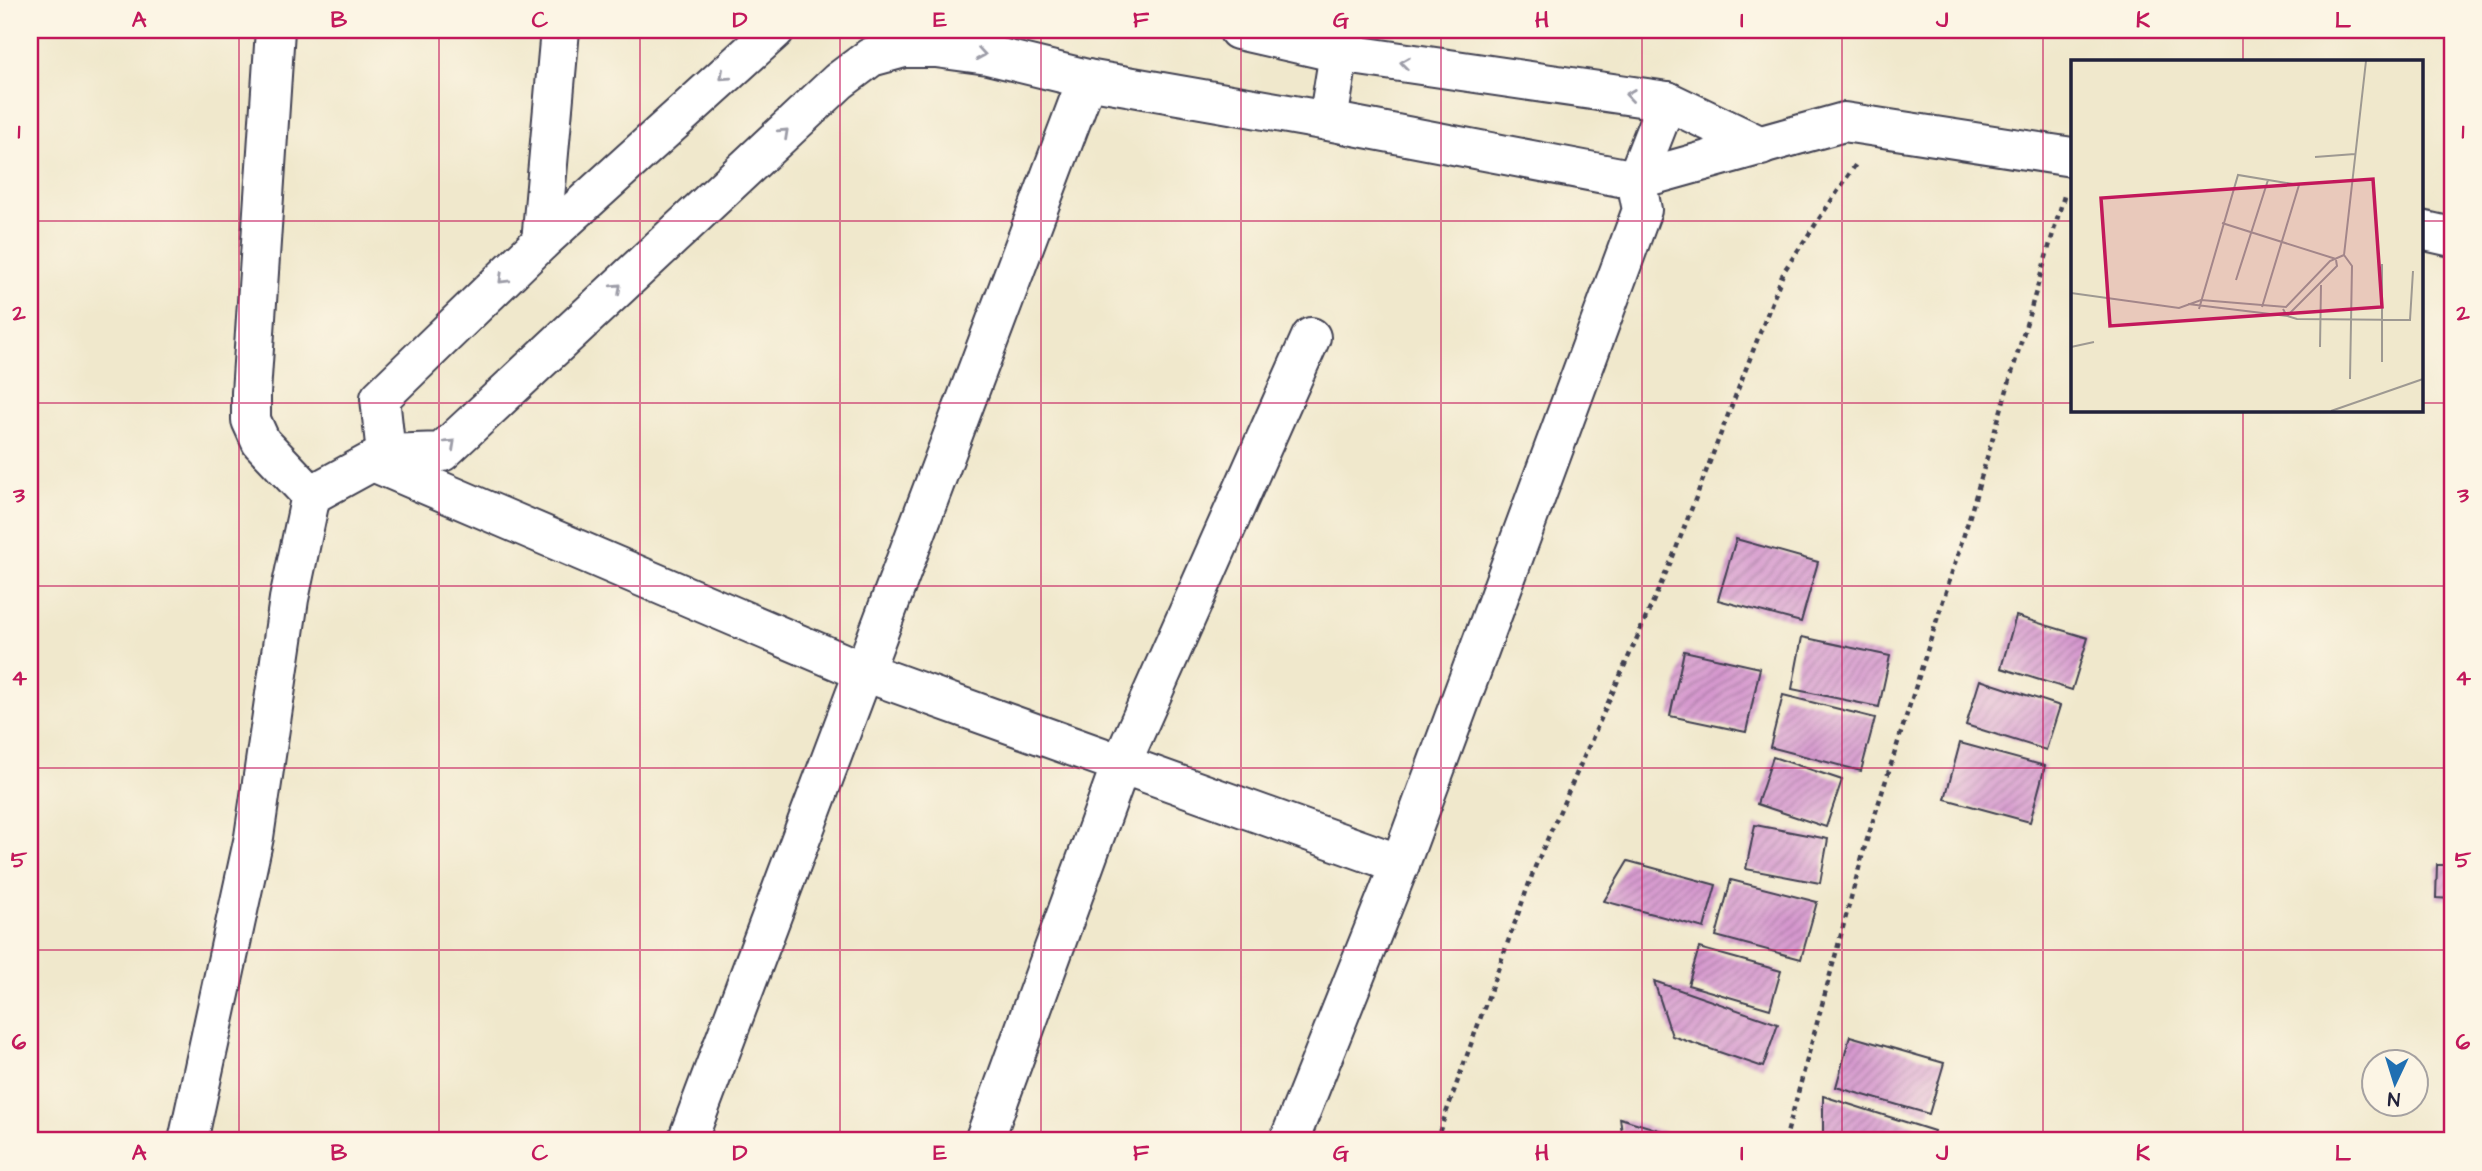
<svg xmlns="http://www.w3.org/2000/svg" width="2482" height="1171" font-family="'Architects Daughter',sans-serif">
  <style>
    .building { fill: url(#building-hatch) }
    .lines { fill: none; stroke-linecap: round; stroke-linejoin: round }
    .minor-casing { stroke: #414051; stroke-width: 42 }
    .path { stroke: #414051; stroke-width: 4.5; stroke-dasharray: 5 5; stroke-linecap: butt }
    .minor { stroke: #fff; stroke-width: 38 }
    .oneway { stroke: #9c9ca7 }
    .grid { fill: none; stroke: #c2185b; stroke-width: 2; stroke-opacity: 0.55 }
    .inset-road { fill: none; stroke: #9e9992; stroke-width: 2 }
    .view { fill: #c2185b; fill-opacity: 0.15; stroke: #c2185b; stroke-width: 3.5 }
    .inset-edge { fill: none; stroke: #22223b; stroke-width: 3.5 }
    .neatline { fill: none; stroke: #c2185b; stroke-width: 2.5 }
    .grid-label { font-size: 23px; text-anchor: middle; font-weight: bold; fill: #c2185b }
  </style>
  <defs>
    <pattern id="building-hatch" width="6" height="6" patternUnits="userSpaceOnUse" patternTransform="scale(1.75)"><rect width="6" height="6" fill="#d597ce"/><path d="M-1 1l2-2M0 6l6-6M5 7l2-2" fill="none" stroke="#ac7ba8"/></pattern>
  </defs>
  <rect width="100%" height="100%" fill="#fcf5e5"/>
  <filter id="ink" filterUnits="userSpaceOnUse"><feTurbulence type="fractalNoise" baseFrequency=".0143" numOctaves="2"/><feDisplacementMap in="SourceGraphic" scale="14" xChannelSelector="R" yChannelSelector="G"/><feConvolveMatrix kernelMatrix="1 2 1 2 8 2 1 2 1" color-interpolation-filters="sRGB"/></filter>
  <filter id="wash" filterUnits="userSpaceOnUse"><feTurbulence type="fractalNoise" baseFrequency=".00686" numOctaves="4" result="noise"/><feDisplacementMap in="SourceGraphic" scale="28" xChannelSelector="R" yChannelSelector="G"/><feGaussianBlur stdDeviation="1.57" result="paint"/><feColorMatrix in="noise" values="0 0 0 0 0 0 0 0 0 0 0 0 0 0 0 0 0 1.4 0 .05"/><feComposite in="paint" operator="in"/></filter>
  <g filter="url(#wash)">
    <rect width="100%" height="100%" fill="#f0e8cc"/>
    <g id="blocks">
      <g class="building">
        <path d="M1736,539L1818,562L1801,622L1718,600Z"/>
        <path d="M2016,616L2088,638L2072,690L2001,668Z"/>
        <path d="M1802,637L1890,656L1879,707L1792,689Z"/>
        <path d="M1684,651L1760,668L1746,732L1670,716Z"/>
        <path d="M1980,680L2060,706L2046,750L1966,725Z"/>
        <path d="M1783,695L1875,718L1861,771L1770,747Z"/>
        <path d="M1960,743L2045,766L2030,822L1945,799Z"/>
        <path d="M1773,757L1842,780L1826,827L1757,804Z"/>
        <path d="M1755,825L1828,839L1820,883L1746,869Z"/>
        <path d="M1628,861L1716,885L1704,928L1604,901Z"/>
        <path d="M2437,865H2452V899L2436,898Z"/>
        <path d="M1731,880L1817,902L1801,959L1716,936Z"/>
        <path d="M1699,948L1781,971L1770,1009L1688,985Z"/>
        <path d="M1654,981L1778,1024L1763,1067L1672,1036Z"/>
        <path d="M1850,1036L1944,1063L1929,1114L1836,1087Z"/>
        <path d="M1823,1096L1934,1131L1931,1141L1823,1140Z"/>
        <path d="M1620,1118L1694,1141H1623Z"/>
      </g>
    </g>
  </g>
  <g filter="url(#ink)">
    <use href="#blocks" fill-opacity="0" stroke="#414051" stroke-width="2"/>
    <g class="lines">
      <defs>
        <g id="minor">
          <path d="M275,30L251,393V420L261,442L311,495"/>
          <path d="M1238,30L1339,53L1667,101L1761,146"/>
          <path d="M1328,121L1339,53"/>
          <path d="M2421,230L2452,237"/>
          <path d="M541,242L560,30"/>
          <path d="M386,454L380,398L541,242L775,30"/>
          <path d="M373,462L862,671L1400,864"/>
          <path d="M188,1141L254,837L289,599L311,495L386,454L442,452L839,81L871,57L904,48H936L988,55L1087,79L1328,121L1636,180L1844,122L2072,157"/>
          <path d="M687,1141L1087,79"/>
          <path d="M984,1141L1121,764L1311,337"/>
          <path d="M1289,1141L1400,864L1642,210L1636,180L1667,101"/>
        </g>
      </defs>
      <use href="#minor" class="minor-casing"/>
      <g class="path">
        <path d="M1436,1141L1535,867L1672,559L1784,271L1856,164"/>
        <path d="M1785,1141L1865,846L1968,522L2064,196"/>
      </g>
      <use href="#minor" class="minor"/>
    </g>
    <defs><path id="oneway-chevron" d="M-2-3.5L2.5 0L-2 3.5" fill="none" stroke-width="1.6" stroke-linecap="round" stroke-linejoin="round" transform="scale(1.75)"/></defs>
    <g class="oneway">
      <use href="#oneway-chevron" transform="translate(981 54) rotate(9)"/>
      <use href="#oneway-chevron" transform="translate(1405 63) rotate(-172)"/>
      <use href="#oneway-chevron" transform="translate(724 76) rotate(138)"/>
      <use href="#oneway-chevron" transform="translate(1630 95) rotate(-172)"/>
      <use href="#oneway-chevron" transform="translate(784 133) rotate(-43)"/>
      <use href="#oneway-chevron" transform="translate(503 279) rotate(136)"/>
      <use href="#oneway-chevron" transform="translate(617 288) rotate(-43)"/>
      <use href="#oneway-chevron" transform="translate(451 444) rotate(-43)"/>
    </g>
  </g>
  <path class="grid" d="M239,30V1141M439,30V1141M640,30V1141M840,30V1141M1041,30V1141M1241,30V1141M1441,30V1141M1642,30V1141M1842,30V1141M2043,30V1141M2243,30V61M30,221H2072M2421,221H2452M30,403H2072M2421,403H2452M2243,410V1141M30,586H2452M30,768H2452M30,950H2452"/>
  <g transform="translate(2071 60)">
    <rect width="352" height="352" fill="#f0e8cc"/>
    <path class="inset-road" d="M244,97L284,94M151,163L265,199M273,195L281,206L279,319M311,204V302M165,220L197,120M0,233L108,248L130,240L215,247L259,201L273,195L295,1M117,244L216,256L266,206L265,200M128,249L167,115L228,125L191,247M212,249L216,256L226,259L339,260L342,211M0,287L23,282M249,287L250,225M260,351L352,319"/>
    <path class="view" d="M302,119L311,247L39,266L30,138Z"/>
    <rect width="352" height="352" class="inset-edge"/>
  </g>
  <rect width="2482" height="1171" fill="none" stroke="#fcf5e5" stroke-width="77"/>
  <g transform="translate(2395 1083) rotate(184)"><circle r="33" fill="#fcf5e5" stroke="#a5a1a1" stroke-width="2"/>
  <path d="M0-5L12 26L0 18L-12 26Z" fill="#1f6fb2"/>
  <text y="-10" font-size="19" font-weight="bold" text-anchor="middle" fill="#22223b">N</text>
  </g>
  <rect x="38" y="38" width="2406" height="1094" class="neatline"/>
  <g class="grid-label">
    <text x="139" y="27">A</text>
    <text x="339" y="27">B</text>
    <text x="540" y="27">C</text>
    <text x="740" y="27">D</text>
    <text x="940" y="27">E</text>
    <text x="1141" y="27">F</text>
    <text x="1341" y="27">G</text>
    <text x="1542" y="27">H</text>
    <text x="1742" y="27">I</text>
    <text x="1942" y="27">J</text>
    <text x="2143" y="27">K</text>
    <text x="2343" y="27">L</text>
    <text x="19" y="138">1</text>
    <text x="2463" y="138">1</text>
    <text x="19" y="320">2</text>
    <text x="2463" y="320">2</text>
    <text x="19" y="502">3</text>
    <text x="2463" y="502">3</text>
    <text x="19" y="685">4</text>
    <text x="2463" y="685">4</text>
    <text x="19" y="867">5</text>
    <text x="2463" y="867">5</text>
    <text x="19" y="1049">6</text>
    <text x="2463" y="1049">6</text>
    <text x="139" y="1160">A</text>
    <text x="339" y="1160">B</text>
    <text x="540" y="1160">C</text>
    <text x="740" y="1160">D</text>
    <text x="940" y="1160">E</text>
    <text x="1141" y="1160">F</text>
    <text x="1341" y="1160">G</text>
    <text x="1542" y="1160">H</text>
    <text x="1742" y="1160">I</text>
    <text x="1942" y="1160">J</text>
    <text x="2143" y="1160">K</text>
    <text x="2343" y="1160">L</text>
  </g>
</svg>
